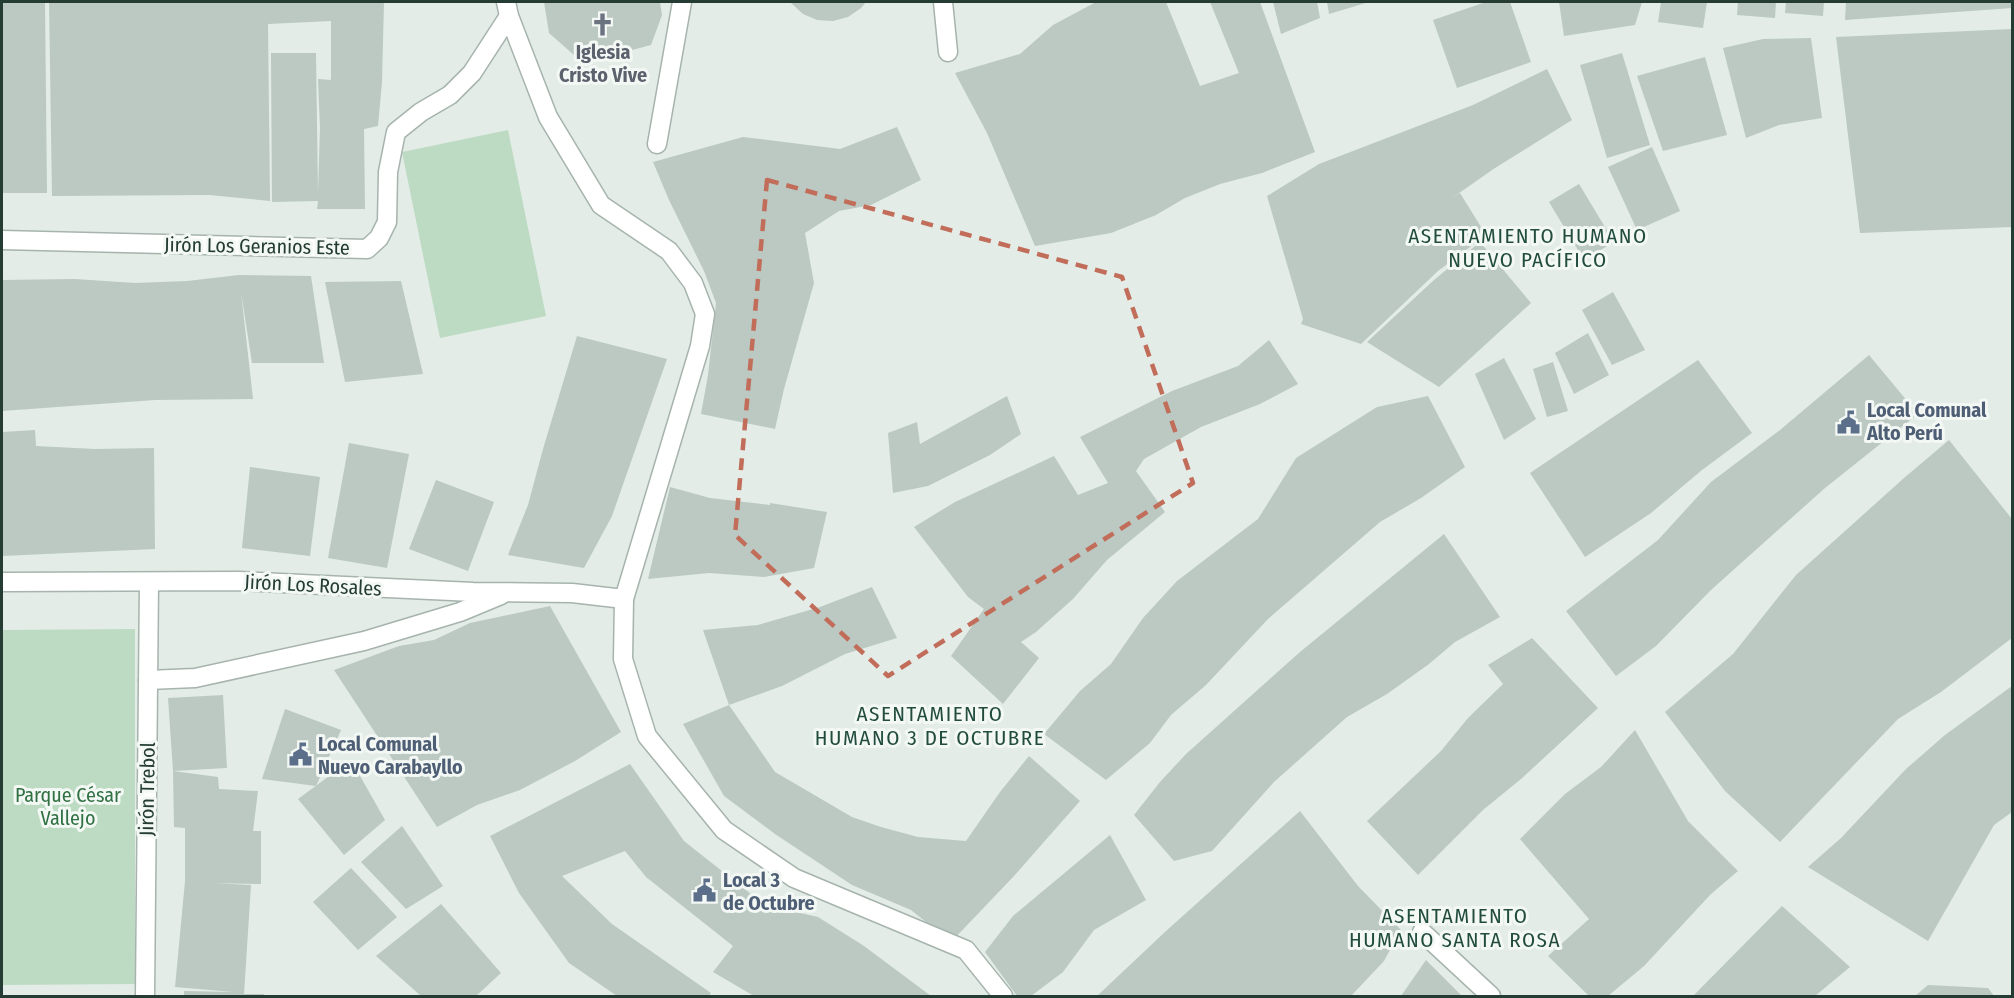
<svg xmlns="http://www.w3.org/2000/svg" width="2014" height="998" font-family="'Fira Sans Condensed',sans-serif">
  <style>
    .green { fill: #bddbc2 }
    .building { fill: #bbc9c2 }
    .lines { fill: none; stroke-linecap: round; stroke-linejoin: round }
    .street-casing { stroke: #a6b4ad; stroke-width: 21 }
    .street { stroke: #fff; stroke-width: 18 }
    .marked { fill: none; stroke: #c16d5a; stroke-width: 4.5; stroke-dasharray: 12 8; stroke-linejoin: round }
    .labels { text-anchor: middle; stroke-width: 6; stroke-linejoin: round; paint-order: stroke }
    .worship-label { font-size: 20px; font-weight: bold; fill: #5b616d; stroke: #f3f8f5 }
    .street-label { font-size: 20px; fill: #243c33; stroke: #f3f8f5 }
    .service-label { font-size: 20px; font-weight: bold; fill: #4e5e75; stroke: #f3f8f5; text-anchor: start }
    .park-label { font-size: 20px; fill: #307043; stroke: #f3f8f5 }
    .neighbourhood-label { font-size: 21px; letter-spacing: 1.5px; fill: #214c3e; stroke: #f3f8f5 }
  </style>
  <rect width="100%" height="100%" fill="#e3ece7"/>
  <g class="green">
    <path d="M508,130L546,316L440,338L402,152Z"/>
    <path d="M135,629V984L2,985V630Z"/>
  </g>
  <g class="building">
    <path d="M2,2H45L47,193H2Z"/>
    <path d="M49,2H384L382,82L378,126L364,129L365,209H317L318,201L272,202L271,53H316L318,193L320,128L318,79L331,80V21L268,24L270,201L209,195L52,196Z"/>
    <path d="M544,2H660L662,15L651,45L583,63L549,33Z"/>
    <path d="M790,2H866L861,8L848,17L833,21L817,20L803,14Z"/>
    <path d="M1096,2H1166L1200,86L1239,73L1210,2H1260L1315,152L1262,173L1220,184L1185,198L1156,215L1111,233L1035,246L987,133L955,73L1020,54L1053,25Z"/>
    <path d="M1273,2H1317L1320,18L1281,34Z"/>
    <path d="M1327,2H1369L1329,14Z"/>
    <path d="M1486,2H1510L1531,62L1457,88L1433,20Z"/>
    <path d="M1559,2H1642L1635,25L1564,36Z"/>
    <path d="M1661,2H1707L1703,28L1658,22Z"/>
    <path d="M1738,2H1776L1775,18L1737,15Z"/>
    <path d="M1786,2H1824L1823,16L1785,13Z"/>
    <path d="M1846,2H2012V8L1845,20Z"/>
    <path d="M2012,29V227L1860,233L1836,37Z"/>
    <path d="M1811,38L1822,118L1779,125L1746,138L1723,48L1763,39Z"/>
    <path d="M1622,53L1650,145L1607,158L1580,65Z"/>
    <path d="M1705,57L1727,135L1663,151L1637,76Z"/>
    <path d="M1547,69L1572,120L1495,168L1452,198L1460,193L1486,235L1438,271L1361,344L1301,324L1303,319L1267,196L1319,164L1473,105Z"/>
    <path d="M897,127L921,180L871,205L839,211L805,233L814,283L784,389L775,429L701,414L708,375L716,303L704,271L669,200L653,162L743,137L840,149Z"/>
    <path d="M1652,147L1680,211L1637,230L1608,167Z"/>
    <path d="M1579,184L1614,242L1584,260L1549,202Z"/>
    <path d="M1480,242L1531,303L1439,387L1367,342L1434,280Z"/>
    <path d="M239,275L311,276L324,363H252L241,292L253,399L155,400L2,411V280L75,279L135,283L187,281Z"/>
    <path d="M401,281L423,374L345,382L325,282Z"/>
    <path d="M1613,292L1645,350L1612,365L1582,310Z"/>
    <path d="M1588,333L1609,375L1574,394L1555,353Z"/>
    <path d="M577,336L667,359L612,516L584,568L508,555L528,505L543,449Z"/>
    <path d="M1269,340L1298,384L1260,404L1201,427L1144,459L1136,471L1165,512L1107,560L1073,599L1036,632L1021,642L1039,658L1003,704L951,656L984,609L968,597L914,527L955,502L1054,456L1078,495L1108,483L1080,437L1172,391L1238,366Z"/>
    <path d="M1869,355L1918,414L1825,488L1711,590L1656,646L1616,676L1566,611L1658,540L1711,482L1780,430Z"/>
    <path d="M1504,358L1536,419L1504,440L1475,374Z"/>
    <path d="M1698,360L1752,433L1702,470L1651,513L1585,557L1530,473Z"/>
    <path d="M1553,362L1568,411L1547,417L1533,369Z"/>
    <path d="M1007,396L1021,434L990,455L928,486L893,493L888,433L917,422L920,444Z"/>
    <path d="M1428,396L1465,467L1421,498L1380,522L1268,619L1206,685L1171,715L1150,743L1106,780L1044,734L1080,691L1111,664L1143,618L1177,581L1258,519L1296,458L1377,407Z"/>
    <path d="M35,430L36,446L95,449L154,448L155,549L2,556V432Z"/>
    <path d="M1949,440L2012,519V638L1941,692L1898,719L1780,842L1725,791L1665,712L1733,654L1796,575L1904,478Z"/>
    <path d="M349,443L409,454L387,568L328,558Z"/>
    <path d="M250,467L320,477L310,556L242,548Z"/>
    <path d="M436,480L494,502L468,571L409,549Z"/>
    <path d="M670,487L710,498L770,505V503L827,512L814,568L764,577L709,573L648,579Z"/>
    <path d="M1444,534L1500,617L1455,642L1429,664L1387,694L1347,717L1274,782L1212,851L1174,861L1134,815L1160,782L1186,754L1300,652Z"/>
    <path d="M872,587L897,638L845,654L782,686L729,705L703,630L758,625L820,607Z"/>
    <path d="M550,606L621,732L575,761L520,790L477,805L437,827L334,670L399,646L434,640L470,623Z"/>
    <path d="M1532,638L1598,708L1521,779L1483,810L1418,875L1367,821L1441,751L1468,718L1503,684L1488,665Z"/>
    <path d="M2012,686V812L1994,825L1928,941L1808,867L1841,838L1906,769L1945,735Z"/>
    <path d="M223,695L227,768L173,771L168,698Z"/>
    <path d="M729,705L775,772L852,817L881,827L918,837L966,841L1000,792L1029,756L1080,801L1014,876L951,942L911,910L852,885L775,834L724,796L683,724Z"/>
    <path d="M285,709L341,730L316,786L262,779Z"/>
    <path d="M1635,730L1688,821L1738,871L1711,894L1644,966L1608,996H1589L1548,956L1589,919L1520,839L1565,794L1601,767Z"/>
    <path d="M351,760L385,820L344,855L298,799Z"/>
    <path d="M630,764L684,841L765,905L818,917L864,946L931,996H754L713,972L733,946L646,877L625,851L562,876L612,924L711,993L709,996H617L569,963L519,893L490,836Z"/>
    <path d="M173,771L218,777L219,789L258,791L253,831H261V884L212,883L251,885L244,994H264V996H184V991L233,992L175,987L185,881V828L174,827Z"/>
    <path d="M1300,811L1358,886L1401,930L1384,961L1351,996H1097L1166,931Z"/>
    <path d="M402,826L443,886L406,909L361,862Z"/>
    <path d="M1110,835L1146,900L1094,930L1063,972L1031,996H1017L985,952L1013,916Z"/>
    <path d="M351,868L397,917L358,950L313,902Z"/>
    <path d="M441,904L501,973L476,996H421L376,956Z"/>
    <path d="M1782,906L1850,967L1815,996H1693Z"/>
    <path d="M1426,960L1462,996H1401Z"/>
    <path d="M1928,985L1988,988L1994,996H1915Z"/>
  </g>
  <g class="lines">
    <defs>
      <g id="street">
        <path d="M506,2L509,16L548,117L601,205L669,251L693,283L705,314L700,346L624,599L623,659L647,736L724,830L794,878L966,950L1003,996"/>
        <path d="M943,2L948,52"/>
        <path d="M657,144L682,2"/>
        <path d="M2,240L367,249L379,238L387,222L388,172L396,132L421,112L450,95L472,73L509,16"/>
        <path d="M2,582L238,581L473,592L572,593L624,599"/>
        <path d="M148,680L195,678L364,641L460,612L501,595"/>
        <path d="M1422,932L1491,996"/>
        <path d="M145,996L149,582"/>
      </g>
    </defs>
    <use href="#street" class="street-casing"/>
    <use href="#street" class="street"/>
  </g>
  <path class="marked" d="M767,180L1122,277L1193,483L888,676L735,535Z"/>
  <defs>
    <symbol id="church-bare" viewBox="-9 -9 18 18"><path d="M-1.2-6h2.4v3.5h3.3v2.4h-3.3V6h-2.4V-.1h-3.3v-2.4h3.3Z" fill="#6b7280" stroke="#f3f8f5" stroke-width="2.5" paint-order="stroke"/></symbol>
    <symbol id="civic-bare" viewBox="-9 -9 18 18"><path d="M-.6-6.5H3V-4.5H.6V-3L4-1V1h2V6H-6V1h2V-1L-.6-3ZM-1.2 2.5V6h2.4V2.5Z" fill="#5c6f8a" stroke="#f3f8f5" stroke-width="2.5" paint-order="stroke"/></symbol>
  </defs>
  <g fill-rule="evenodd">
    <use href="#church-bare" x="586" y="8" width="33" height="33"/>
    <use href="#civic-bare" x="1832" y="406" width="33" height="33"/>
    <use href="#civic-bare" x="284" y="738" width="33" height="33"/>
    <use href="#civic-bare" x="688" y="874" width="33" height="33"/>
  </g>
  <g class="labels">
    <g class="worship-label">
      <text x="603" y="59">Iglesia<tspan x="603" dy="23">Cristo Vive</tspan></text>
    </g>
    <g class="street-label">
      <text transform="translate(257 246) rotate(1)" y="7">Jirón Los Geranios Este</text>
      <text transform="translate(313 585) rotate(3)" y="7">Jirón Los Rosales</text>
      <text transform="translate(147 789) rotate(-89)" y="7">Jirón Trebol</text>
    </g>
    <g class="service-label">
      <text x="1867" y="417">Local Comunal<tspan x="1867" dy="23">Alto Perú</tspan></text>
      <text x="318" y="751">Local Comunal<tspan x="318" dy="23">Nuevo Carabayllo</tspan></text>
      <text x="723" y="887">Local 3<tspan x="723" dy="23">de Octubre</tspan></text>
    </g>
    <g class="park-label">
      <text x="68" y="802">Parque César<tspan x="68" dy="23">Vallejo</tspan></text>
    </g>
    <g class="neighbourhood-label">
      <text x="1528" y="243">ASENTAMIENTO HUMANO<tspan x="1528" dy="24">NUEVO PACÍFICO</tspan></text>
      <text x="930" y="721">ASENTAMIENTO<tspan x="930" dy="24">HUMANO 3 DE OCTUBRE</tspan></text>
      <text x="1455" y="923">ASENTAMIENTO<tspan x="1455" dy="24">HUMANO SANTA ROSA</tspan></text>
    </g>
  </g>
  <rect width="2014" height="998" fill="none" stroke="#243c33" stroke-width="6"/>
</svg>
